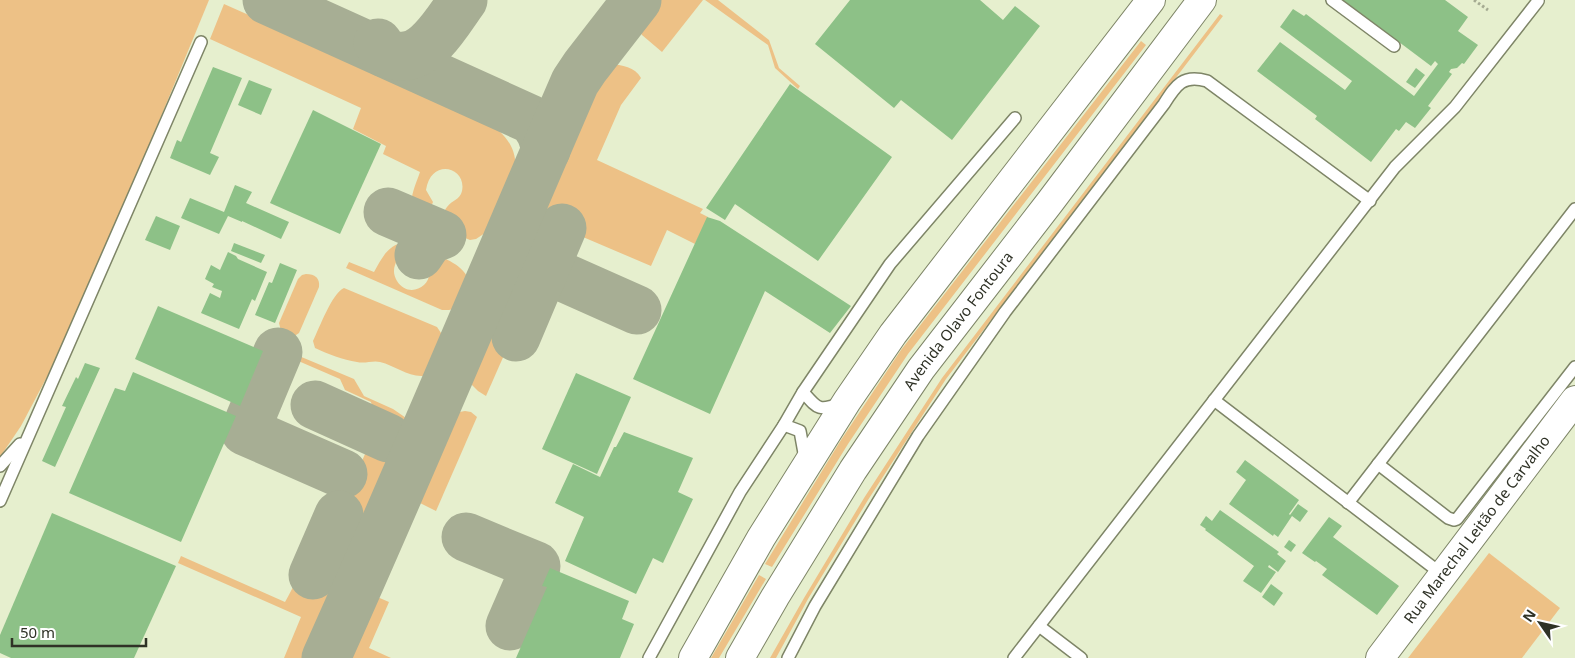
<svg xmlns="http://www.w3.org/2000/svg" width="1575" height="658" font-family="'Noto Sans',sans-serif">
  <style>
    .green { fill: #edc186 }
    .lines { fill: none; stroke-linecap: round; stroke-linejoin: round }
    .taxiway { stroke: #a7ae94; stroke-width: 49 }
    .building { fill: #8dc187 }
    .lane-casing { stroke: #7e8567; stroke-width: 14 }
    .secondary-casing { stroke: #7e8567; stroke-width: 30 }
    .primary-casing { stroke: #7e8567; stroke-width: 30 }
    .path { stroke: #a5ab92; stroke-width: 3; stroke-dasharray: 2.5 2.5; stroke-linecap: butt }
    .lane { stroke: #fff; stroke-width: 11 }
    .secondary { stroke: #fff; stroke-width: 28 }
    .primary { stroke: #fff; stroke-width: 28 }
    .labels { text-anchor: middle; stroke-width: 4.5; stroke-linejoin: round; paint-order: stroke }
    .street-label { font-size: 15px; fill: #2f3226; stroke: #fff }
  </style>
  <rect width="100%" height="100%" fill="#e6efce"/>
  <g class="green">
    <path d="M0,0H209L146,153L49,373L21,426L0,457Z"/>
    <path d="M661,0H703L662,52L642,35L638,29Z"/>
    <path d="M705,0H718L769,40L779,68L800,86L798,89L775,68L768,45Z"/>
    <path d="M224,4L487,121C504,133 518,148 515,171L491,229L476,239L470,240L441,228L440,226C441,220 443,212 447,207C452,200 460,200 462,191C467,167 431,157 426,190L433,202L426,219L424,221C403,208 414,190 420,172L383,154L386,146L353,129L361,108L210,39Z"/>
    <path d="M1220,14L1223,16L946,379L868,500L808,599L776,658H770L804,598L864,498L942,378Z"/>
    <path d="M1141,41L1146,45L908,354L848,444L772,567L765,564L841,440L901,350Z"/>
    <path d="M610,64C622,65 635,67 641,78L621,105L597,160L703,209L700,213L708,217L695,244L667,230L651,266L536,217L590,93L595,84Z"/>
    <path d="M406,242L414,246L410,254C404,255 397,258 395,265C393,271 394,276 397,281C410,302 441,282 425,260L429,253H431C443,257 467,267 468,281C468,289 461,300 458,308L449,310H442L346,268L349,262L374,272C382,258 388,244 406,242Z"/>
    <path d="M306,274C315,274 320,278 319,287L299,333L293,337L281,331L279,323L298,279L302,275Z"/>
    <path d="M344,288L437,327L443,336L444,340L429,375C411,380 397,366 380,362C373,360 365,364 357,362C343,360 328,354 315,348L313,341C319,329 332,293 344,288Z"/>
    <path d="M490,329L512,337L486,396L478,391L468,381Z"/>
    <path d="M268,343L354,379L364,396L393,409L409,420L408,422C391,427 374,421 371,402L345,390L340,379L266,347Z"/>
    <path d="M465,411L471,412L477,417L436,511L416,501L454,413Z"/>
    <path d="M369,445L382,452L390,465L367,517C359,521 352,521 344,517C320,508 340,480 347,465L358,470Z"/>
    <path d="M1489,553L1560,608L1522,658H1408Z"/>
    <path d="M181,556L285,602C298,580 300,564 328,583L333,598L307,658H284L301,617L178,563Z"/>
    <path d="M759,575L766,579L719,658H711Z"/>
    <path d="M375,596L389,602L369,648L391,658H348Z"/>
  </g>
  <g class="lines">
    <g class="taxiway">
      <path d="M267,0L530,119C541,128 543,138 546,150"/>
      <path d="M378,43L385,53C391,55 398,57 405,56C430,54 449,19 463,0"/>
      <path d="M388,212L442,235L429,240L419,255"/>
      <path d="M545,269L637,310"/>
      <path d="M516,337L562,228"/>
      <path d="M278,352L245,431L343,474"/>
      <path d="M315,405L388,438"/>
      <path d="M466,537L536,566L510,626"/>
      <path d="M313,575L339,515"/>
      <path d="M326,658C412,467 492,274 575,82L585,67L637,0"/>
    </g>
  </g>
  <g class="building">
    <path d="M850,0H980L1003,20L1015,6L1040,26L952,140L901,100L894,108L815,44Z"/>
    <path d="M1343,0H1445L1468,17L1458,31L1478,45L1464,64L1462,63L1457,68L1451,69L1449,72L1452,74L1428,106L1431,108L1415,128L1406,122L1399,131L1396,129L1371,162L1315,119L1317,116L1257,71L1280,42L1345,90L1352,81L1280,27L1293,9L1304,16L1306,14L1414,96L1438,64L1435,61L1431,66Z"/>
    <path d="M213,67L242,78L210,153L219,157L210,175L170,158L177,140L181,142Z"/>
    <path d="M1416,68L1425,75L1415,88L1406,82Z"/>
    <path d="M249,80L272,89L261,115L238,105Z"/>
    <path d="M790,84L892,157L818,261L735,204L725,220L706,208Z"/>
    <path d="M313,110L381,144L340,234L270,203Z"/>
    <path d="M235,185L252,192L246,203L289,222L281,239L242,221V222L228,216L219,234L181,218L190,198L224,212Z"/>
    <path d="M156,216L180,226L170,250L145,240Z"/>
    <path d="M707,217L720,221L851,306L830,333L765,291L710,414L633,379Z"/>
    <path d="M234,243L265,255L261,263L231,251Z"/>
    <path d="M228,252L236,256L238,259L267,272L255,301L252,299L239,329L201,313L210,293L220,298L222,291L212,287L214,284L205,279L211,265L220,270Z"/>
    <path d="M280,263L297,270L275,323L255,315L269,282L272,283Z"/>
    <path d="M158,306L263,351L240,406L135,359Z"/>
    <path d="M85,363L100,368L55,467L42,461L66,407L62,406L76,377L78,379Z"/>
    <path d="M133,372L236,416L181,542L69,493L115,388L125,391Z"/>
    <path d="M576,373L631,397L597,474L542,449Z"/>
    <path d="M624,432L693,458L678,492L693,499L663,563L653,558L636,594L565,561L584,517L555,503L573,464L600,477L614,447H616Z"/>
    <path d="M1245,460L1299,500L1289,514L1290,515L1298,504L1308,511L1300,522L1292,516L1278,537L1274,534L1273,536L1229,504L1246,480L1236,472Z"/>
    <path d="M1220,510L1279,552L1277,554L1286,561L1278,572L1269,565L1268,567L1276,572L1261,593L1243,581L1254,566L1205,530L1206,529L1200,525L1206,516L1212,521Z"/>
    <path d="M52,513L176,566L134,658H11L0,653V635Z"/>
    <path d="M1329,517L1342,526L1333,537L1399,586L1377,615L1322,575L1327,569L1316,561L1315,562L1302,553Z"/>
    <path d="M1289,540L1296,545L1291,552L1284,547Z"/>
    <path d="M550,568L629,601L622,619L634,624L620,658H516L547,587L542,586Z"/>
    <path d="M1271,584L1283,593L1274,606L1262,597Z"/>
  </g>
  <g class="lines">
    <defs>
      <g id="lane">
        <path d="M1332,0L1394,46"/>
        <path d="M803,392C818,409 818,411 840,404"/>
        <path d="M1214,400L1443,575"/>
        <path d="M784,425L800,431L804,453V461"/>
        <path d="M1378,464L1448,518L1454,520L1457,519L1575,367"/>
        <path d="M0,466L20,444"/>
        <path d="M0,501L201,42"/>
        <path d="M1348,503L1575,209"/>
        <path d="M1039,626L1081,658"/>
        <path d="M649,658L740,492L784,425L803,392L890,264L1015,118"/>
        <path d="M788,658L815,606L918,436L1005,312L1164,104C1176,85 1183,74 1207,81L1370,201"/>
        <path d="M1014,658L1395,167L1455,107L1538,1L1537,0"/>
      </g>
      <g id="secondary">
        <path id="s1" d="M1380,658L1575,400"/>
      </g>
      <g id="primary">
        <path d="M693,658L761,538L847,401L893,334L1151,0"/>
        <path id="s2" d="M740,658L775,597L853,470L921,369L1050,202L1202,0"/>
      </g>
    </defs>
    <use href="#lane" class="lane-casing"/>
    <use href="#secondary" class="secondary-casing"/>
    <use href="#primary" class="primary-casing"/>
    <path class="path" d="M1474,0L1488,10"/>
    <use href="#lane" class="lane"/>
    <use href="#secondary" class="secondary"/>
    <use href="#primary" class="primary"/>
  </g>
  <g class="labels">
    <g class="street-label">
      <text dy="5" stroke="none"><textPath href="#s2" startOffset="402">Avenida Olavo Fontoura</textPath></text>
      <text dy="5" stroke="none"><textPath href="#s1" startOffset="161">Rua Marechal Leitão de Carvalho</textPath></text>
    </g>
  </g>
  <g transform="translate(1540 623) rotate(304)" stroke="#ffffff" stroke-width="4" paint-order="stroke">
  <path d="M0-4L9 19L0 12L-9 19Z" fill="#2f3226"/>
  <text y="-8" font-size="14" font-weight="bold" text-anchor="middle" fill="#2f3226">N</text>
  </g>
  <path d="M12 638v8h134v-8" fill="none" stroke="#2f3226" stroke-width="2.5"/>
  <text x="20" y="638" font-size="15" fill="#2f3226" stroke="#ffffff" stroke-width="4" paint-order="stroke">50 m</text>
</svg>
